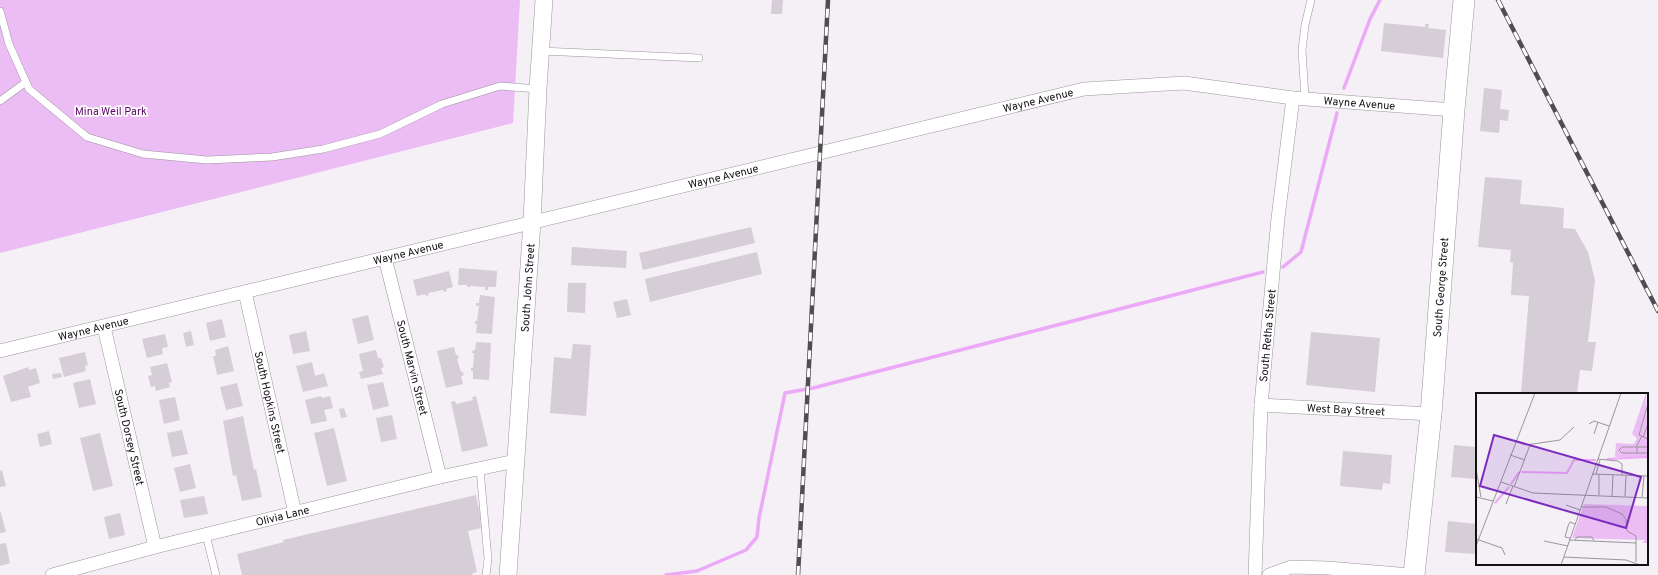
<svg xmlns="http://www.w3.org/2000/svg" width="1658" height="575" font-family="Overpass,sans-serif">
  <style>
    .green { fill: #ecbcf4 }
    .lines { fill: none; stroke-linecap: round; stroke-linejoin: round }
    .stream { stroke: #eca9f7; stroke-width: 3.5 }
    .building { fill: #d5ced6 }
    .service-casing { stroke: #9b959c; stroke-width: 8 }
    .minor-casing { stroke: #9b959c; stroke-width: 14 }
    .tertiary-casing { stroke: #9b959c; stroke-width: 18 }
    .primary-casing { stroke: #9b959c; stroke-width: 22 }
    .service { stroke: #fff; stroke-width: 7 }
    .minor { stroke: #fff; stroke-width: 13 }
    .tertiary { stroke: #fff; stroke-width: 17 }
    .primary { stroke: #fff; stroke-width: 21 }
    .rail-casing { stroke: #504c51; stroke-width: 4.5 }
    .rail { stroke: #fefefe; stroke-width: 3; stroke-dasharray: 9; stroke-linecap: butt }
    .labels { text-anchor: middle; stroke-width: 3.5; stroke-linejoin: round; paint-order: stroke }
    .street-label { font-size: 11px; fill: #121013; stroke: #fefefe }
    .park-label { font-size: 11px; fill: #5c0669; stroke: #fefefe }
    .inset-river { fill: none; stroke: #eca9f7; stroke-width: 2 }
    .inset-road { fill: none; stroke: #9a969b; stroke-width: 1 }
    .view { fill: #7b2cbf; fill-opacity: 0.15; stroke: #7b2cbf; stroke-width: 2 }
    .inset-edge { fill: none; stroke: #121013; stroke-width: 2 }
  </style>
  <rect width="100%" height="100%" fill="#f5eff6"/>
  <path class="green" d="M0,0H520L513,123L0,253Z"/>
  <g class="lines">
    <g class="stream">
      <path d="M1344,88L1370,19L1380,0"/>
      <path d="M1283,267L1301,252L1337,113"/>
      <path d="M666,575L697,571L746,550L757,537L759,518L785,393L813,388L1263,272"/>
    </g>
  </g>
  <g class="building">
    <path d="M772,0H783L782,14H771Z"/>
    <path d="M1384,23L1425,27V24H1429L1428,28L1446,30L1443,58L1381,51Z"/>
    <path d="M1484,88L1502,90L1500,109L1509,110L1508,121L1500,120L1499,133L1480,131Z"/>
    <path d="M1485,177L1522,180L1520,204L1564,208L1563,228L1575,229L1588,252L1595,280L1588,342H1596L1592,371L1580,370L1577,394L1521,393L1529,296L1511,295L1513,263L1510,262L1511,250L1478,247Z"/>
    <path d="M751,227L755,243L643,270L639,253Z"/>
    <path d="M572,247L627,251L626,268L571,265Z"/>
    <path d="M757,252L762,274L650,302L645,279Z"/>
    <path d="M459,268L497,271L496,287H488V290H485V287L470,286V287H467V285H458Z"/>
    <path d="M449,271L453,287L446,289L447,291L444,292L443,290L428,293L429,295L426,296L425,294L417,296L413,280Z"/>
    <path d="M568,283H586L585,313L567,312Z"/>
    <path d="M480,295L495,297L492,334L476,333L477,324H475V321H477L479,306H476V303H479Z"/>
    <path d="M627,299L631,315L617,318L613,302Z"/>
    <path d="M368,315L374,340L358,344L352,319Z"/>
    <path d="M222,319L226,337L210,341L206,323Z"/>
    <path d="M191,331L194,345L186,347L183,333Z"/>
    <path d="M306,331L310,351L293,354L289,335Z"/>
    <path d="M1311,332L1380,338L1375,392L1306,385Z"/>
    <path d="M165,334L168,347L162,348L163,354L147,358L142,339Z"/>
    <path d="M476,342L491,343L489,380L473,379V371H471V368H473L474,353H472L473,350H475Z"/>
    <path d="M573,344L591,345L586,416L550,413L554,357L571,359Z"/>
    <path d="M228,346L234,371L217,375L213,356H216L215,350Z"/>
    <path d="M454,347L456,355H458L459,358L457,359L461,372H463L464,375L461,376L463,384L446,388L437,351Z"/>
    <path d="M376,350L378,358H381L384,367L381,368L383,374L361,379L359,372L363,371L359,354Z"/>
    <path d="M85,352L88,365L85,366L86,371L64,377L59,358Z"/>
    <path d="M312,362L315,376L324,373L328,386L303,392L296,366Z"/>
    <path d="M167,363L172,382L169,383L170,387L156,391L155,386L151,387L148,376L152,375L150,367Z"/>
    <path d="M28,367L29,370L36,368L40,383L28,387L31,397L11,402L3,376Z"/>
    <path d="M61,373L62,377L53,379L52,374Z"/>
    <path d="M90,379L96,404L79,408L73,383Z"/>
    <path d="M383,382L389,406L373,410L367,385Z"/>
    <path d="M237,383L243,406L226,410L220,387Z"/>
    <path d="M321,396L322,398L330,396L333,408L324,410L327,421L311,424L305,400Z"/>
    <path d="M476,396L488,446L462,452L451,402L455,401L456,404L473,400L472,397Z"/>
    <path d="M175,397L180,420L164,424L159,400Z"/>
    <path d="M344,408L347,417L341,418L339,409Z"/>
    <path d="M392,415L397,439L381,442L376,418Z"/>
    <path d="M243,416L254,470L256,469L262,497L242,501L236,475L233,476L223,421Z"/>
    <path d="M334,428L347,481L327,486L314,433Z"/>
    <path d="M182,430L188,454L172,457L167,433Z"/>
    <path d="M49,431L52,444L40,447L37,434Z"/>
    <path d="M100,433L113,486L93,491L80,438Z"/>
    <path d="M1454,445L1477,447V479L1451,477Z"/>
    <path d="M1343,451L1392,455L1390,484L1383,483L1382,490L1340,486Z"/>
    <path d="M190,464L196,488L180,492L174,468Z"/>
    <path d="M2,470L6,486L0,487V471Z"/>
    <path d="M476,495L481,519L480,520L481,528L468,531L477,572L473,573L472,575H242L237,554L284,542L283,540Z"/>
    <path d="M204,496L208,514L184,518L180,500Z"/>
    <path d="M0,510L6,532L0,533Z"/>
    <path d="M120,513L125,535L109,539L104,517Z"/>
    <path d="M1448,521L1477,524V554L1445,552Z"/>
    <path d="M6,543L10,563L0,566V544Z"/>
  </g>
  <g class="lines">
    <defs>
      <g id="service">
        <path d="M0,11L9,44L29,89L87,137L143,154L207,160L272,157L323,149L380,134L442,104L500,86L538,89"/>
        <path d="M541,51L699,58"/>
        <path d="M1305,98L1302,50L1305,25L1311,0"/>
        <path d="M0,101L26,82"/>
        <path d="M480,469L488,559L486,575"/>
        <path d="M206,535L216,575"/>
      </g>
      <g id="minor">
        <path id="s1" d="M385,258L440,477"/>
        <path id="s2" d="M245,292L295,513"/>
        <path id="s3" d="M104,327L155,547"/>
        <path id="s4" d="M0,351L1084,89L1184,83L1293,98L1454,110"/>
        <path id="s5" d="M1261,405L1431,414"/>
        <path id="s6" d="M52,575L155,547L440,477L515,461"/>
        <path id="s7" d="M1255,575L1261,405L1278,218L1293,98"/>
        <path d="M1269,575L1291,567L1328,568L1410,575"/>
      </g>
      <g id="tertiary">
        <path id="s8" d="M508,575L532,222L538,89L544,0"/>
      </g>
      <g id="primary">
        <path id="s9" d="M1414,575L1431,414L1454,110L1464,0"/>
      </g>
    </defs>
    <use href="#service" class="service-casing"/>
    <use href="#minor" class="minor-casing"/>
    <use href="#tertiary" class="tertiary-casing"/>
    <use href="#primary" class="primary-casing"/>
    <use href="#service" class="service"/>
    <use href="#minor" class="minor"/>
    <use href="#tertiary" class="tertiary"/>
    <use href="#primary" class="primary"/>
    <defs>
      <g id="rail">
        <path d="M1498,0L1658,311"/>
        <path d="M798,575L828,0"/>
      </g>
    </defs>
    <use href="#rail" class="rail-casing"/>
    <use href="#rail" class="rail"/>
  </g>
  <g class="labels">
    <g class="street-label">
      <text dy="4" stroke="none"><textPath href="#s4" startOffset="1068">Wayne Avenue</textPath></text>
      <text dy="4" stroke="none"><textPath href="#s4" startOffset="1392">Wayne Avenue</textPath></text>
      <text dy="4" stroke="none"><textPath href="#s4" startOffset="744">Wayne Avenue</textPath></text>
      <text dy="4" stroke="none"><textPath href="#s4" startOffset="420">Wayne Avenue</textPath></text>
      <text dy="4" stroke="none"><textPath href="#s8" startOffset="288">South John Street</textPath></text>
      <text dy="4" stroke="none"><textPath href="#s9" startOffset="289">South George Street</textPath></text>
      <text dy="4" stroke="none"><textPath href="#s4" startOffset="96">Wayne Avenue</textPath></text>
      <text dy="4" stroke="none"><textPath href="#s7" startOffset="240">South Retha Street</textPath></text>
      <text dy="4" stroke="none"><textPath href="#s1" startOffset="113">South Marvin Street</textPath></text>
      <text dy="4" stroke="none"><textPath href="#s2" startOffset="113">South Hopkins Street</textPath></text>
      <text dy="4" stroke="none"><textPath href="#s5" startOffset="85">West Bay Street</textPath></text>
      <text dy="4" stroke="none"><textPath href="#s3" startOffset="113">South Dorsey Street</textPath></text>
      <text dy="4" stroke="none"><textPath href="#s6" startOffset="238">Olivia Lane</textPath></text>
    </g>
    <g class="park-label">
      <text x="111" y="115">Mina Weil Park</text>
    </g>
  </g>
  <g transform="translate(1476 393)">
    <rect width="172" height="172" fill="#f5eff6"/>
    <path d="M170,0L172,64H139L140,50L158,51L161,45L156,41ZM108,111L172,113L171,150H166L169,147L96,145Z" fill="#ecbcf4"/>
    <path class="inset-river" d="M131,66L172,64M45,79L91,80L98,67H120M35,91L43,79M19,110L33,94"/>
    <path class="inset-road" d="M172,11L163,42L172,46M113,31L118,28L133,33M118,41L122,29M167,44L172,31M40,48L50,52L84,47L98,34M172,54H146L143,57L146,60H172M161,60V52L166,43M34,62L49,67M122,66L142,68L146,71V82M0,76L5,104M116,81L172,83M120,81L124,67M25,89L57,100L172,105M38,94L54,52M123,102V82M136,103L137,82M149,103L150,83M0,104L17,108M166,104L168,83M30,111L37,93M90,112L104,117M105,114H130L146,121L150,126L151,138L160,143V150M94,145L89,144L92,133L94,129L99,131M0,146L26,155L29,162M93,147L160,150V169M99,147L101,144H116L118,148M68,148L92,153M0,153L59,0M88,164L150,167L164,172M85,172L145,0"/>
    <path class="view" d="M18,42L165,84L150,135L4,93Z"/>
    <rect width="172" height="172" class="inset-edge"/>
  </g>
</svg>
